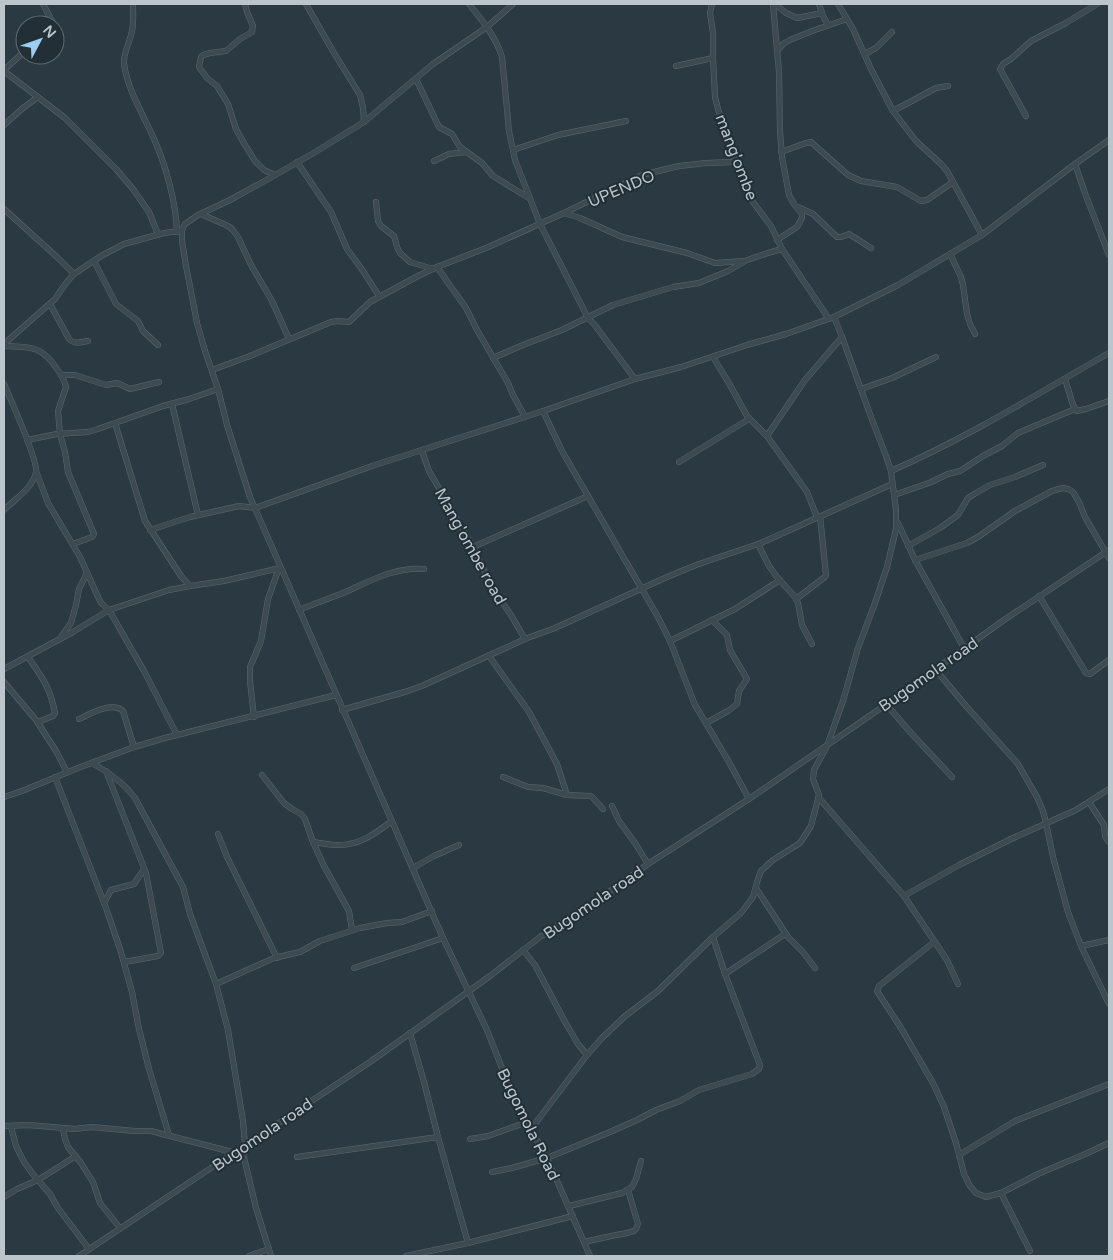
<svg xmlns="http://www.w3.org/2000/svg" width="1113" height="1260" font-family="'Varela Round',sans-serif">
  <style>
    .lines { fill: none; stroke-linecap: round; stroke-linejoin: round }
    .minor-casing { stroke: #5c686f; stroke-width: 6 }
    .minor { stroke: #3e4a52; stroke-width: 5 }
    .labels { text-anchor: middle; stroke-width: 4; stroke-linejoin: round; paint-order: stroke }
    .street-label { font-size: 16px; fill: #bbc5cb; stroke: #222f37 }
  </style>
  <rect width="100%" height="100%" fill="#2a3942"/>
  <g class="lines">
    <defs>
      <g id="minor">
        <path d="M43,4L54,25"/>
        <path d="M133,4C133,13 134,22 132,31C130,42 123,53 124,64C128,91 143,114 154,139C166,166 176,202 177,232"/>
        <path d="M245,4L247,12L253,26L252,32L240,39L226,51L210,53L203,55L201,57L199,67L207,78L217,86L228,104L236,129L245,145L255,161L264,170L275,175"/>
        <path d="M306,4L334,53L360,95L363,108L364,122"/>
        <path d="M469,4C482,20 496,37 502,57L509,131L515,160L540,224L588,318L594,324L635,379"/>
        <path d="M513,4L487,27L433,64L364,122L312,154L270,178L230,200L198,215L185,224L182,230V241L186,266L197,323L205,351L218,389L227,425L250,497L443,938L487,1030L509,1086L522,1113L547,1158L590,1256"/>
        <path d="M712,4L710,13L713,33V58L715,97L718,109L735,162L750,198L771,226L782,249L829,319"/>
        <path d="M773,4L779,72L780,131L782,157L789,195L794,204L802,214V218L797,227L777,240"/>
        <path d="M775,4L786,13L797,18L822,13"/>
        <path d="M819,4L823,16L828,25"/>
        <path d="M838,4L853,29L871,69L893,111L916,141L941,164L947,171L982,235"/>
        <path d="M55,26L57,30L55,36"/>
        <path d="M778,50L783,44L790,40L812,31L847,19"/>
        <path d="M865,54L876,48L892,32"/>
        <path d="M676,66L713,58"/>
        <path d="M4,70L25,51"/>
        <path d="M4,71L65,118L116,169L133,189L149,212L158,234"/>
        <path d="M416,79L439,127L452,134L460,147L482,163L493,176L529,198"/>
        <path d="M893,111L936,88L948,86"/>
        <path d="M1026,116L1000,69L1003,64L1011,59L1031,41L1066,23L1097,4"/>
        <path d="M4,125L23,108L38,97"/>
        <path d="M513,150L558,135L626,121"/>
        <path d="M781,152L806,143L811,142L848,175L861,181L897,187L921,201L927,200L953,182"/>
        <path d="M434,161L449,154L467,152"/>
        <path d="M297,162L331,212L347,249L361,268L379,296"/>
        <path d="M1075,164L1086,196L1109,255"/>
        <path d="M376,202L378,221L381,226L394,236L397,247L400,253L410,262L433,269"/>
        <path d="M798,207L813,214L837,237H841L849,234L871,248"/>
        <path d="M4,209L58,258L74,274"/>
        <path d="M564,213L580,218L622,237L687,253L715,263L744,261"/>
        <path d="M201,214L228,226L232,229L238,237L251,265L272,301L289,339"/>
        <path d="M950,254L961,277L963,285L967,314L970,324L975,334"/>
        <path d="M94,261L116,304L138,321L143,331L158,345"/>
        <path d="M437,267L466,308L477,330L508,383L513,395L525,417"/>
        <path d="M50,304L69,339C75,345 81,342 88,341"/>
        <path d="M4,344L55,299L66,283L74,274L101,256L124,244L164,233L179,231"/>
        <path d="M4,346C29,347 42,345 57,369C61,374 64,380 66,387L58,411L60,434L65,452L68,472L94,534L92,537L73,544"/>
        <path d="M713,357L730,385L747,416L767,436L807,492L817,517"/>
        <path d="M493,358L523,345L562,330L613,305L673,287L699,283L728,271L747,260L768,253L782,249"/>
        <path d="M212,370L250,356L331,322L338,321L349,322L370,302L418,276L437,267L486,248L564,213L642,175L679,166L706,163L735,162"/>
        <path d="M61,375H75L106,385L117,383L130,389L159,382"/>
        <path d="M1065,379L1073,405L1077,411L1086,409L1109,401"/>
        <path d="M4,384C10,398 38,460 36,472C33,488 15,499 4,510"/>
        <path d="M861,389L892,378L936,357"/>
        <path d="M172,404L198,515"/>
        <path d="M543,411L562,451L658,617L670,641L695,705L729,762L749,799"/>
        <path d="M115,423L145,521L181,576L190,586"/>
        <path d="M767,436L805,380L842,337"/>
        <path d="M27,440L57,434L88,432L98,429L163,406L189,399L218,389"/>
        <path d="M422,451L429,471L473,547L494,591L511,615L525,639"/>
        <path d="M679,462L749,419"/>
        <path d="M36,471L48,503L80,557L99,599L101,603L109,610L144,671L177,735"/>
        <path d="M891,471C967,438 1037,394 1109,353"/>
        <path d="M894,495L929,483L948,474L960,471L983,456L1002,446L1018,433L1075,409"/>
        <path d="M898,523L915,560L964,648"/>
        <path d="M150,530L190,517L239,506L255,508L372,466L543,411L635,379L681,367L747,345L786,334L834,317L898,285L982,235L1075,164L1109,140"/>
        <path d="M758,544L769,566L777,577L795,597L798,603L802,625L812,644"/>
        <path d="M908,546L940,528L958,515L968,498L976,493L990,485L1015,477L1043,465"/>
        <path d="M473,547L588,496"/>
        <path d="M915,560L967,543L978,537L1015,511L1052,491L1063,488L1068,489L1073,492L1079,502L1085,517L1109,558"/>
        <path d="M1039,596L1086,673L1090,674L1109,660"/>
        <path d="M796,599L825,577L826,575L820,516"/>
        <path d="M299,610C313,604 328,599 343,593C368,582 396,566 424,569"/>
        <path d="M61,637L71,623L76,605L79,589L87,573"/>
        <path d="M670,641L735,609L780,580"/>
        <path d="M489,656L529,712L557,764L567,795"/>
        <path d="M28,657C42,677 50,687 55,713L53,716L38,722"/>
        <path d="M4,669L73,632L109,610L169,590L190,586L224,581L280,568"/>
        <path d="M935,669L966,706L1018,764L1037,797L1043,811L1046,823L1053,857L1068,912L1081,946L1109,1004"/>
        <path d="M4,682L36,720L56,751L67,772"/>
        <path d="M886,704L911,733L952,777"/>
        <path d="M342,710L408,691L424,685L525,639L555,628L667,577L696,565L761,543L892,484"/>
        <path d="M254,717L250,681V667L261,641L268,599L279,568"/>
        <path d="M79,719C90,714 112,701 123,711L134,747"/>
        <path d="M706,723L728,711L737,704L739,691L747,679L730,650L727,635L712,620"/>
        <path d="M92,763C108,772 123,782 135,798L183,887L190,914L216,984L228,1030L243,1121L245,1145"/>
        <path d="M106,771L146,873L161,953L158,956L124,962"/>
        <path d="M262,775L284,803L292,809L301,814L305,819L313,842L324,866L349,911L352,930"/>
        <path d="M55,777L106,908L120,949L132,992L139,1029L149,1069L169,1135"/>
        <path d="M503,777L528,787L543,788L567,795L591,796L594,799L603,809"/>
        <path d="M4,797L22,791L78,768L134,747L165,738L336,695"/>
        <path d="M819,798L904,896L947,960L958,984"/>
        <path d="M1089,802L1104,825L1105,836L1109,842"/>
        <path d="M612,806L619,821L635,843L648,864"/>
        <path d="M218,834L227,857L277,958"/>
        <path d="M313,842C321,843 329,845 337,845C359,846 376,833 392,821"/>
        <path d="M413,868L434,856L459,845"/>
        <path d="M756,888L788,937L803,952L815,968"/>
        <path d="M904,896L959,865L1011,839L1076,810L1109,789"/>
        <path d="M104,903L111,890L134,884L144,869"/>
        <path d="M934,942L879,986L877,991L901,1028L934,1085L944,1107L956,1143L964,1174L970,1186L976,1193L986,1197L1001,1193L1038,1174L1083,1155L1109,1143"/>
        <path d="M1081,946L1109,940"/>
        <path d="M523,950L535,965L564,1020L578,1044L587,1055"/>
        <path d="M354,968L443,938"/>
        <path d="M725,974L785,934"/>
        <path d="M216,984L274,958L300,952L320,941L360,928L387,923L402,922L432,911"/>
        <path d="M410,1033L424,1082L438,1137L468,1243"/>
        <path d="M4,1126L29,1125L75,1129L92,1127L134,1131H151L236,1153"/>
        <path d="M11,1127L16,1146L24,1162L32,1173L50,1194L58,1208L89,1249"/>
        <path d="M63,1129L65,1139L68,1147L81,1163L93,1182L100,1203L120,1228"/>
        <path d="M531,1129L587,1055L602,1038L624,1017L658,991L713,937L741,913L753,897L757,882L761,871L773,860L800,843L811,826L819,795L813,779L814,770L827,746L843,701L858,648L875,603L887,567L896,529V510L891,471L886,456L871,417L842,337L834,317"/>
        <path d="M470,1139L488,1136L527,1122"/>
        <path d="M242,1149L256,1208L271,1256"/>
        <path d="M959,1155L1015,1121L1109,1084"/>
        <path d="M297,1157L438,1137"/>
        <path d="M492,1172L512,1168L547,1158L610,1132L637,1120L656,1110L680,1101L699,1090L752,1074L759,1069L760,1065L725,974L713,937"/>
        <path d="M1001,1193L1030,1251"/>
        <path d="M4,1197L17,1189L38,1180L76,1156"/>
        <path d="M569,1206L622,1193L632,1187L636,1179L641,1161"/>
        <path d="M584,1242L611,1236L627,1233L634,1231L636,1229L638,1224L628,1190"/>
        <path d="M79,1256L370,1062L490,976L540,937L599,899L648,864L749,799L894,699L1004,620L1109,550"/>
        <path d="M249,1256L269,1249"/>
        <path d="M406,1256L468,1243L573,1216"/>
      </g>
    </defs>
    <use href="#minor" class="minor-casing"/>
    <use href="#minor" class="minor"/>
  </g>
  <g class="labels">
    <g class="street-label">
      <text transform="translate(737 157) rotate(69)" y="6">mang'ombe</text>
      <text transform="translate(621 188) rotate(-23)" y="6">UPENDO</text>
      <text transform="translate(471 546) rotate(61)" y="6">Mang'ombe road</text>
      <text transform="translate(928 674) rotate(-35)" y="6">Bugomola road</text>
      <text transform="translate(593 902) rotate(-34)" y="6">Bugomola road</text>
      <text transform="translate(529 1124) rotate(64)" y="6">Bugomola Road</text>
      <text transform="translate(262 1134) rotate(-34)" y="6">Bugomola road</text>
    </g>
  </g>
  <rect width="1113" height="1260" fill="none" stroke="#bbc5cb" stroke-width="10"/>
  <g transform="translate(40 40) rotate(49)"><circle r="24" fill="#222f37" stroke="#5f6b72"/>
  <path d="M0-4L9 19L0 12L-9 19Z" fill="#9bcef1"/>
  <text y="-8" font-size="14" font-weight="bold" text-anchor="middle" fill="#bbc5cb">N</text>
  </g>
</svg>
